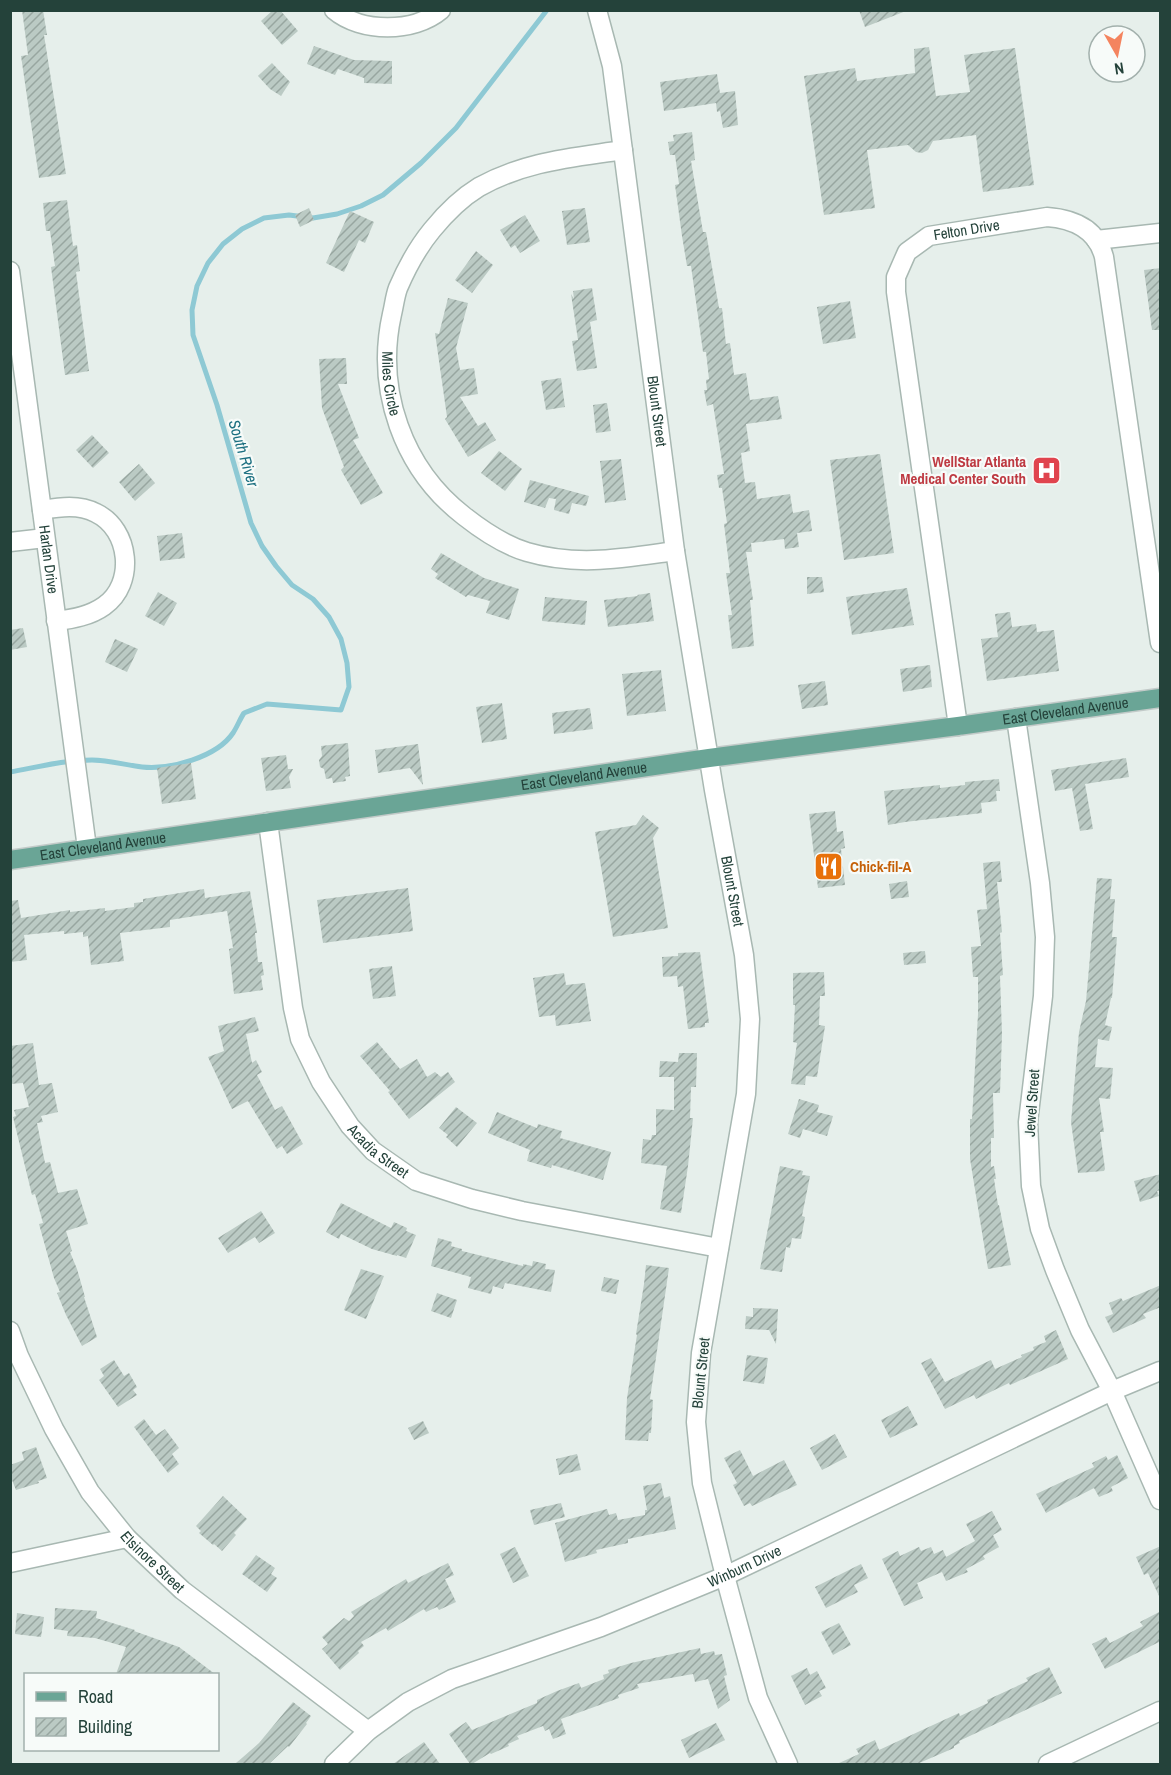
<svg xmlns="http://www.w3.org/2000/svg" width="1171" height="1775" font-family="'Archivo Narrow',sans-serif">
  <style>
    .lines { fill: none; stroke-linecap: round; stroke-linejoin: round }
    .stream { stroke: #8ec9d4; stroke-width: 5 }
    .building { fill: url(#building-hatch) }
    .minor-casing { stroke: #a8b8b2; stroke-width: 21 }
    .major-casing { stroke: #c2cac8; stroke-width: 21 }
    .minor { stroke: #fff; stroke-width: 18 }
    .major { stroke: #6aa596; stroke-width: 18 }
    .labels { text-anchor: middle; stroke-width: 4.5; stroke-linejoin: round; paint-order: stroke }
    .street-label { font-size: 15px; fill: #24423a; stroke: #f7fbf9 }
    .health-label { font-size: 15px; font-weight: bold; fill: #be3a42; stroke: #f7fbf9; text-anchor: end }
    .food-label { font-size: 15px; font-weight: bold; fill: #c56008; stroke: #f7fbf9; text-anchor: start }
    .water-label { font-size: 16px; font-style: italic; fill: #1c6f80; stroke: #f7fbf9 }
  </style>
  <defs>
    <pattern id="building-hatch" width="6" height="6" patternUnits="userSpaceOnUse" patternTransform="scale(1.5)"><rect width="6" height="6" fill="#bbcac4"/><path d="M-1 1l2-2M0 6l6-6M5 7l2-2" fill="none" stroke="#98a6a0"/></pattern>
  </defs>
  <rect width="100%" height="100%" fill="#e6efeb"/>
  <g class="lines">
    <path class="stream" d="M10,772C38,767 64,760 92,760C109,760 125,765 142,767C170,770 217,757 233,733C237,727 240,719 244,713L267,704L341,710L349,687L347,663L341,639L329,617L313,599L292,585L276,566L262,546L251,523L217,405L193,335L192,310L197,286L208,263L223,244L242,229L264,218L289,215L313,218L337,214L361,206L383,195L421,163L456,128L547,10"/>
  </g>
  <g class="building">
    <path d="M22,10H43L47,35H44L66,174L39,178L21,56L28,55Z"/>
    <path d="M273,10H280L298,31L282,45L261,21Z"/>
    <path d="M859,10H905L906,11L865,27Z"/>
    <path d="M314,46L354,60L392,61V84L364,83V78L338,69L335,75L307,64Z"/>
    <path d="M929,47L936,96L970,92L964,55L1015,48L1034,185L983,192L976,135L933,141L928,150L922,153L916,152L908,145L867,150L875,208L824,215L804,76L855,68L857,81L915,73L914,49Z"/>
    <path d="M272,63L290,82L281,96L270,89L258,76Z"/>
    <path d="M717,74L720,93L735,91L738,125L723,128L720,111L717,112L716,103L664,111L660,82Z"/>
    <path d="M692,132L695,160L691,161L703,232H706L719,308H722L726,344L730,343L734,375L746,373L750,400L778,396L782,419L746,424L750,451L741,453L745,483L755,482L757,499L790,494L793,513L809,510L812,531L797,533L799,547L785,549L784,539L751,543L752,552H746L753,600H750L754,646L732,649L728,615H732L726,573H730L724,524L727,523L722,488H719L717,475L724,474L713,404L707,406L704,390H707L706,380L709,379L706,352H703L691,266H687L682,236L675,185L679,184L675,155H670L668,142L674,141L673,135Z"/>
    <path d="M67,200L73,246L77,245L80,271L76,272L89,371L65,375L51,267L55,266L50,231H46L43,203Z"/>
    <path d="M309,208L314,220L300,227L295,215Z"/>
    <path d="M585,208L590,242L567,245L562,211Z"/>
    <path d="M350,211L374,222L365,243L359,240L344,272L326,263Z"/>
    <path d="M525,215L540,241L520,253L515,245L511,248L500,230Z"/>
    <path d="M476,251L493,265L472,293L455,280Z"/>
    <path d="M1161,268V330H1152L1144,270Z"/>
    <path d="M592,288L597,320L590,322L597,368L577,371L572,341L578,340L571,294L574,299L573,291Z"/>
    <path d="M448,298L468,303L456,348L460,370L474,368L478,394L460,397L478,426L485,422L496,440L468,457L445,419L447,417L435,333L439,334Z"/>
    <path d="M850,301L856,338L823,344L817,307Z"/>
    <path d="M346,358L347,384H338L359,438L353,440L383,493L361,505L341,470L344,467L322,408L319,359Z"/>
    <path d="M561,378L565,407L546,410L541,381Z"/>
    <path d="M607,403L611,431L596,433L593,405Z"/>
    <path d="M92,435L109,453L93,468L76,450Z"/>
    <path d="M499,451L522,469L505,491L481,473Z"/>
    <path d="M880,454L894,553L844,560L830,460Z"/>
    <path d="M621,459L626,500L605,503L600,461Z"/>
    <path d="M139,464L155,483L135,501L119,482Z"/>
    <path d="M530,480L589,496L586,506L572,503L569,514L554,510L556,499L549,498L545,508L524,502Z"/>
    <path d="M182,533L185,558L160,561L157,536Z"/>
    <path d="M441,553L484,578L519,589L509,620L486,613L490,601L468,595L466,597L435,578L438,574L431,569Z"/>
    <path d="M807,577H822L824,592L807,594Z"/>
    <path d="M907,588L914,625L852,635L846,597Z"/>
    <path d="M158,592L177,603L164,626L145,616Z"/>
    <path d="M650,593L654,621L608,627L604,600L638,596L637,595Z"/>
    <path d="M545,597L587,601L585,625L542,621Z"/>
    <path d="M1010,612L1012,627L1036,624L1037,632L1054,630L1059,671L987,681L981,639L998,637L995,614Z"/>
    <path d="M23,628L27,647L10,650V630Z"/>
    <path d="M115,639L138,649L127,672L105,662Z"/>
    <path d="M930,665L932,687L903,692L900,669Z"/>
    <path d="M661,670L666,711L627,716L622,674Z"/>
    <path d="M825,681L828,705L802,709L798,685Z"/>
    <path d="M502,703L507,739L482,743L476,707Z"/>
    <path d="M590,708L593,729L554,734L552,713Z"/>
    <path d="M348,743L350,776L345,777L346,781L333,783L332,778L326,779L324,769L320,767L319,760L322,756L321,746Z"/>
    <path d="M418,744L423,785L410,768L378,773L375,750Z"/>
    <path d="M286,755L288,769H293L289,777L291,788L266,791L261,758Z"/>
    <path d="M1126,758L1129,777L1085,784L1093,829L1080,831L1072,788L1055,791L1051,770Z"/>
    <path d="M191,763L196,799L162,804L157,768Z"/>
    <path d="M999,779L1000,791H996L997,801L981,803L982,813L905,822L888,825L884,791L940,785V788L965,785V782Z"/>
    <path d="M835,811L837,832L843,831L845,848L841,849L845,885L818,888L809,814Z"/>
    <path d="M643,815L659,828L653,838L668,928L613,937L595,832L636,825Z"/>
    <path d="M1000,861L1002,882H997L1002,932L1000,933L1003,975L1000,976L1002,1034L1000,1093H993L994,1138H991V1167L994,1166L996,1179H994L998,1205H999L1011,1265L988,1269L970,1159V1119H972L978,1014V977H973L971,947L981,946L977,910L987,909L983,863Z"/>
    <path d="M1097,878L1112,879L1110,899H1115L1112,937H1117L1112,998H1111L1105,1025L1112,1027L1109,1041L1098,1039L1095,1067L1113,1068L1110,1099L1099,1098L1104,1132H1100L1105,1169L1104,1171L1078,1173L1071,1122L1079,1032L1086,1001Z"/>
    <path d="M907,881L909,897L891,899L889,884Z"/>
    <path d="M408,888L413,931L323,943L317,900Z"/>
    <path d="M204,889L205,898L250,891L257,933H255L258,962H262L264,975L261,976L263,990L234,994L229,949L233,948L227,911L170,920V927L120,933L124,961L91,965L88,936L83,937V932L64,934V931L24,935L27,960L10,962V901L18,900L21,918L70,910V912L105,908V911L134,907V903L143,902V899Z"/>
    <path d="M925,951L926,963L904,965L903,953Z"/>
    <path d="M700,952L709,1023H705V1027L688,1029L683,986L678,987L677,976L663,977L662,957L678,956V953Z"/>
    <path d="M392,966L396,996L373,999L369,969Z"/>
    <path d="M824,972L825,996H820L819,1025L825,1026L817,1077L806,1076L805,1085L791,1084L797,1043L793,1042L795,1005H793V973Z"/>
    <path d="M564,973L566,985L585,983L591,1021L556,1026L555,1015L539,1017L533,978Z"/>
    <path d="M255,1017L259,1031L246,1034L252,1063L256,1060L262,1072L257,1075L275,1110L282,1106L303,1144L287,1154L282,1146L277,1149L248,1101L232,1109L208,1057L224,1051L218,1026Z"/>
    <path d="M377,1042L400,1069L417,1059L427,1077L435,1072L441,1077L448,1072L455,1082L409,1119L388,1092L390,1091L360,1056Z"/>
    <path d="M33,1043L39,1085L52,1083L58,1112L41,1116L43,1122L37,1123L45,1163L50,1162L58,1193L77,1189L88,1224L66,1231L72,1251L70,1252L77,1269L85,1297H84L97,1337L82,1346L66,1315L57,1293L60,1292L54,1278L39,1224L43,1223L35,1194L32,1195L13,1117L16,1116L14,1110L29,1107L23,1083L10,1084V1046Z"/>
    <path d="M679,1053H697L696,1087H691L690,1118H693L688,1166L681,1213L660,1209L667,1166L641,1163L643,1139L651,1140L652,1135H656V1109L674,1110V1077H659L660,1061L678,1062Z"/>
    <path d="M799,1099L819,1105L817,1112L833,1116L827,1136L803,1129L800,1138L788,1134Z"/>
    <path d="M456,1107L477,1123L457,1147L446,1137L448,1135L439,1128Z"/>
    <path d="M497,1112L537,1128L538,1124L562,1131L560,1138L611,1152L603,1180L552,1165L551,1168L527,1161L530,1150L488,1133Z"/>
    <path d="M780,1166L803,1171L802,1175L810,1176L802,1216L805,1217L801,1239L792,1238L790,1248L786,1247L782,1272L760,1269Z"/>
    <path d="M1161,1174V1190L1157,1191L1159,1196L1140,1202L1134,1181Z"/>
    <path d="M341,1203L391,1228L394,1222L407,1228L406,1231L416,1235L406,1258L397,1255V1256L372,1249L341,1234L339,1239L326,1232Z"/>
    <path d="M261,1211L275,1233L259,1243L255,1237L228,1253L218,1238Z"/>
    <path d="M438,1238L452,1242L451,1246L462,1249V1251L523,1266V1264L532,1266L533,1261L546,1264L545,1269L555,1270L551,1292L505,1283L503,1289L493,1286L491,1294L468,1288L471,1277L431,1266Z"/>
    <path d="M646,1265L669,1268L650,1399L653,1400L651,1433H649L648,1441L625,1440L627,1398L637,1335L636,1334L644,1284Z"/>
    <path d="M361,1269L384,1276L366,1319L344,1310Z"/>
    <path d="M604,1277L619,1280L616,1294L601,1291Z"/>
    <path d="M1161,1285V1307L1143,1314L1146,1318L1113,1333L1105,1317L1113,1314L1109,1303L1121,1298L1123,1301Z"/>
    <path d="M437,1293L457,1300L451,1318L431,1311Z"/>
    <path d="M753,1308L778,1309L776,1344L769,1330L745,1329L746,1316L753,1317Z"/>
    <path d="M1056,1330L1068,1359L1010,1385L1009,1383L976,1399L974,1395L945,1409L921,1363L931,1358L945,1382L991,1360L995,1369L1022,1357L1021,1355L1034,1350L1033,1347L1046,1342L1044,1336Z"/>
    <path d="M747,1355L768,1358L764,1384L743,1381Z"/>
    <path d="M114,1360L124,1376L129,1373L137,1387L133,1390L137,1395L118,1407L99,1380L104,1376L100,1369Z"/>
    <path d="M908,1406L918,1425L890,1438L881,1420Z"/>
    <path d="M144,1419L156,1435L165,1429L179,1448L172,1454L179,1464L168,1473L134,1427Z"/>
    <path d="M423,1421L429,1433L414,1440L408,1428Z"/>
    <path d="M835,1434L847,1457L822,1470L810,1448Z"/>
    <path d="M36,1447L47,1478L38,1481L39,1483L16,1490L10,1475V1465L24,1460L22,1452Z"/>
    <path d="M740,1450L753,1476L784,1460L797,1485L752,1506L750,1503L744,1506L733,1485L737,1483L724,1458Z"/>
    <path d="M577,1454L581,1470L559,1475L556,1459Z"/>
    <path d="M1117,1455L1128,1478L1111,1487L1113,1491L1099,1497L1094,1488L1046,1513L1036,1494L1094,1467L1092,1463L1106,1456L1108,1460Z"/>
    <path d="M661,1483L664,1498L670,1496L676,1529L628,1539V1543L596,1550L597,1553L565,1562L555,1523L607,1509L609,1515L616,1513L618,1520L645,1515V1510H647L643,1486Z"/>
    <path d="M223,1496L247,1519L234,1533L236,1535L222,1551L214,1544L213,1545L199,1533L201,1531L196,1526Z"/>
    <path d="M561,1503L565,1517L534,1525L530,1510Z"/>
    <path d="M992,1511L1002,1530L993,1535L999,1547L983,1556L985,1559L966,1569L968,1572L946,1581L942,1572L917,1583L923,1598L904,1606L882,1559L898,1551L900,1556L919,1547L921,1551L931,1547L934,1554L943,1550L946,1557L975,1541L966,1524Z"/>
    <path d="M1161,1546V1600L1148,1573L1144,1575L1136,1557Z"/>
    <path d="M515,1547L529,1576L513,1583L500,1554Z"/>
    <path d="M256,1555L275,1568L271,1574L277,1578L267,1592L242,1574Z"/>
    <path d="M448,1563L454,1575L445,1579L456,1602L439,1610L437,1607L426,1612L424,1609L388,1631L386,1628L361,1642L364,1646L358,1651L359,1653L340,1670L322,1649L328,1644L322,1637L344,1618L349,1621L354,1616L351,1612L406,1579L408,1583Z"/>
    <path d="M861,1564L868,1578L854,1585L858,1592L826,1608L815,1587Z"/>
    <path d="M55,1608L97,1611L96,1618L135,1630L134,1631L179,1647L215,1674H116L126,1647L95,1638L67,1636L68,1631L54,1629Z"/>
    <path d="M1161,1611V1641L1105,1669L1092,1644L1106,1637L1110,1643L1143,1626L1140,1622Z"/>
    <path d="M17,1613L44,1617L41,1637L15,1634Z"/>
    <path d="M839,1623L851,1645L833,1655L821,1632Z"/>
    <path d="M700,1648L701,1654L714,1651L715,1655L722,1654L727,1675L724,1676L730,1700L718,1709L708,1679L695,1682L693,1674L637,1684L639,1688L618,1695L619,1698L561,1719L566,1734L553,1739L549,1729L545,1731L543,1726L517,1736L519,1739L508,1744L509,1746L491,1754L490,1753L472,1764H470L449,1734L466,1722L472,1730L537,1703V1700L557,1691L579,1683L581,1688L604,1679L603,1675L609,1673L608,1670L631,1663Z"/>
    <path d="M1049,1667L1062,1693L959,1741L960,1743L954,1746V1748L917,1764H837L859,1754L856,1749L875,1740L879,1750L959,1713L960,1716L988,1703L987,1700L1028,1681L1026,1678Z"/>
    <path d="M807,1668L810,1675L817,1671L826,1688L819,1691L822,1696L805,1705L791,1676Z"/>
    <path d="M293,1702L311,1716L306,1723L307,1724L289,1747L288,1746L269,1764H235L259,1743Z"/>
    <path d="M716,1723L725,1740L689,1758L681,1740Z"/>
    <path d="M424,1742L440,1764H393Z"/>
  </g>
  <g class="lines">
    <defs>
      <g id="minor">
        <path d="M334,10C361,33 414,33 441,10"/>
        <path id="s1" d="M597,10L612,66L675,551L714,790L744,955L750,1019L746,1094L701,1353L696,1422L702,1483L725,1576L758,1698L788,1764"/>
        <path id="s2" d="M623,150C571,158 526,161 479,187C461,198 445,214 432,230C418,247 407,267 398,288C395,296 394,306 392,314C375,390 403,469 464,516C483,531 504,545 527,552C578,567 624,558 675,551"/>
        <path d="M1096,240L1160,233"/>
        <path id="s3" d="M10,271L87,848"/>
        <path d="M42,510C60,507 79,504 96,513C130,529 136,584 104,606C90,616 73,619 56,621"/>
        <path d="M10,542L45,538"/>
        <path d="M1016,718L1040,883L1045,937L1043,996L1028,1122L1031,1186L1040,1229L1055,1270L1080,1330L1112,1391L1160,1500"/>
        <path id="s4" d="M958,726L896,292V277L907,252L929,236L1047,217C1074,219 1097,229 1104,257L1160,643"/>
        <path id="s5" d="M268,822L293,1008L300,1039L321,1082L350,1126L373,1151L416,1181L472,1199L522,1211L719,1248"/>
        <path id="s6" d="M10,1331L19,1356L54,1429L90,1492L127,1538L182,1590L368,1731"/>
        <path d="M10,1563L127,1538"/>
        <path id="s7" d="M334,1764L368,1731L408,1702L452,1679L601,1627L725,1576L1112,1391L1160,1371"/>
        <path d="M1048,1764L1160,1711"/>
      </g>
      <g id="major">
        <path id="s8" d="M10,860L709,758L958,726L1160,698"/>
      </g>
    </defs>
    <use href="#minor" class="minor-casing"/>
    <use href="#major" class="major-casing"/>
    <use href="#minor" class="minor"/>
    <use href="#major" class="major"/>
  </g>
  <defs>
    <symbol id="hospital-square" viewBox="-11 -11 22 22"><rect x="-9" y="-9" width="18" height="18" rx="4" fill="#e0444e" stroke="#f7fbf9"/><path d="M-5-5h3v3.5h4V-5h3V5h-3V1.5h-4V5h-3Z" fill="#fff"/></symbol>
    <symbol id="restaurant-square" viewBox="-11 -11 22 22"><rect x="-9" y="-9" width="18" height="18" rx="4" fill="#e8710a" stroke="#f7fbf9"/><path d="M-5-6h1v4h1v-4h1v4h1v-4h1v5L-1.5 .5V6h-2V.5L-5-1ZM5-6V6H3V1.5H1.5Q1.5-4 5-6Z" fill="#fff"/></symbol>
  </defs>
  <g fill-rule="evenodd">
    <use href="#hospital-square" x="1030" y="454" width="33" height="33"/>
    <use href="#restaurant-square" x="812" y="850" width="33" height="33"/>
  </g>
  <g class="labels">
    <g class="street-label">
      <text dy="5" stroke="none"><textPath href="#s4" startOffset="546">Felton Drive</textPath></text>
      <text dy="5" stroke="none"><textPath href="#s2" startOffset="378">Miles Circle</textPath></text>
      <text dy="5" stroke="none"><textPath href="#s1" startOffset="406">Blount Street</textPath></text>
      <text dy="5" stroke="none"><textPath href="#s3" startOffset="291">Harlan Drive</textPath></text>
      <text dy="5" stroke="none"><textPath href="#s8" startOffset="1066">East Cleveland Avenue</textPath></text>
      <text dy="5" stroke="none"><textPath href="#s8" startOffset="580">East Cleveland Avenue</textPath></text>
      <text dy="5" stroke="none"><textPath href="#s8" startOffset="94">East Cleveland Avenue</textPath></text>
      <text dy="5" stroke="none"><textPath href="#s1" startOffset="892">Blount Street</textPath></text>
      <text transform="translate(1032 1103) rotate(-86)" y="5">Jewel Street</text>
      <text dy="5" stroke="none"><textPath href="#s5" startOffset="358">Acadia Street</textPath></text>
      <text transform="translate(701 1373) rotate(-84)" y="5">Blount Street</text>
      <text dy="5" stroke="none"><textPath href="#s6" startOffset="274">Elsinore Street</textPath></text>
      <text dy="5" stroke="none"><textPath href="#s7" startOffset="460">Winburn Drive</textPath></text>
    </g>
    <g class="health-label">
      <text x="1026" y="467">WellStar Atlanta<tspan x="1026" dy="17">Medical Center South</tspan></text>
    </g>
    <g class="food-label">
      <text x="850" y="872">Chick-fil-A</text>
    </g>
    <g class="water-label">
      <text transform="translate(244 453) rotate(73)" y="6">South River</text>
    </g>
  </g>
  <rect width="1171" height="1775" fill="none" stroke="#24423a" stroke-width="24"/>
  <rect x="24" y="1673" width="195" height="78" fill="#f7fbf9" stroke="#a3b1ad" stroke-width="1.5"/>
  <rect x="36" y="1692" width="30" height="9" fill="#6aa596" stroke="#a3b1ad" stroke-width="1.5"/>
  <text x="78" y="1703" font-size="18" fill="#24423a">Road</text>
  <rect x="36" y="1718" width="30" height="18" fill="url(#building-hatch)" stroke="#a3b1ad" stroke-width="1.5"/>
  <text x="78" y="1733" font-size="18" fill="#24423a">Building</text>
  <g transform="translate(1117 54) rotate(171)"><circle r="28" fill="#f7fbf9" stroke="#a3b1ad" stroke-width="1.5"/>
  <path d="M0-4.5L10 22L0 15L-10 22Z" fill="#f4845f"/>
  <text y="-9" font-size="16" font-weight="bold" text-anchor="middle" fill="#24423a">N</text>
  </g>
</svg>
